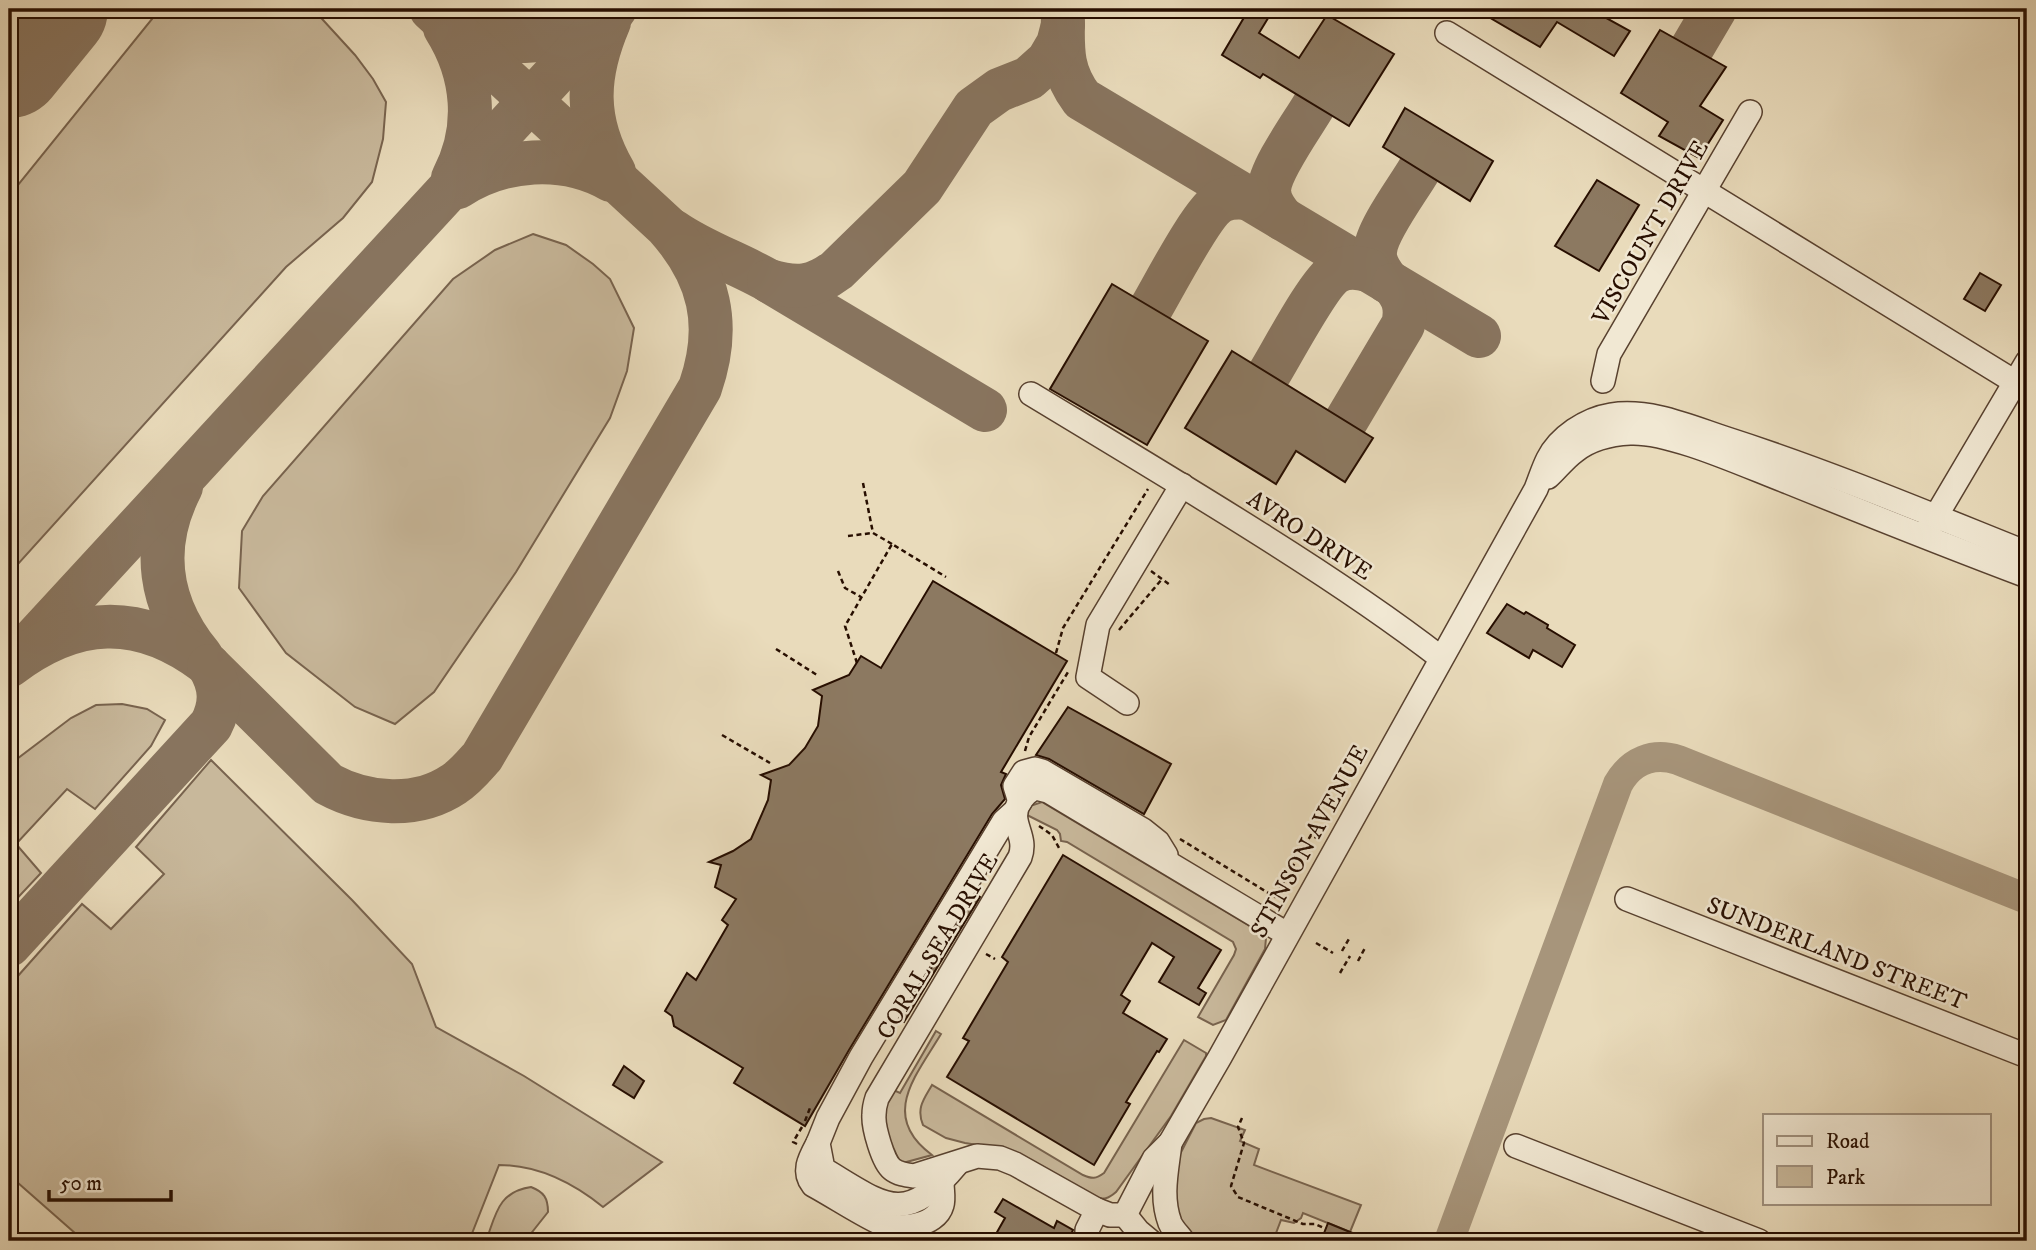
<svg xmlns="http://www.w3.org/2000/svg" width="2036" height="1250" font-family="'IM FELL DW Pica',serif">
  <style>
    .green { fill: #c8b89b; stroke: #78634e; stroke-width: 2 }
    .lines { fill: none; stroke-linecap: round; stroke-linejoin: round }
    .river { stroke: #a7957b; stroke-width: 30 }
    .taxiway { stroke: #88745e; stroke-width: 44 }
    .runway { stroke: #88745e; stroke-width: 110 }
    .building { fill: #8c7961; stroke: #270e00; stroke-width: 2 }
    .minor-casing { stroke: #58412f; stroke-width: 26 }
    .path { stroke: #270e00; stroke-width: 2.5; stroke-dasharray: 5 3.5; stroke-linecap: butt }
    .minor { stroke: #f1e8d3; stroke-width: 23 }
    .labels { text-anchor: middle; stroke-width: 5; stroke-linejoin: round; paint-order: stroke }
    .street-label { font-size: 24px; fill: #270e00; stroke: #f1e8d3 }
  </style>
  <rect width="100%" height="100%" fill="#e9dbbb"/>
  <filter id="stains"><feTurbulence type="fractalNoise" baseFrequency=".00286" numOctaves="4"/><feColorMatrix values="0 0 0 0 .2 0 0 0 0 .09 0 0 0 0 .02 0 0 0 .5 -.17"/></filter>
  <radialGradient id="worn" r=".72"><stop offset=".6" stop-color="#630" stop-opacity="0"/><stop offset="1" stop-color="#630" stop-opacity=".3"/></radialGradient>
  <g class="green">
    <path d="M160,9H313L355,55L373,79L386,102L383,139L372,182L343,218L286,267L9,574V196Z"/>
    <path d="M533,234L566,245L593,264L610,279L634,328L627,371L610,418L516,572L434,692L395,724L355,707L286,653L239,588L242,531L263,496L453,279L495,250Z"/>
    <path d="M122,704L147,709L165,720L151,746L95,809L67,789L16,844L41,873L9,907V765L71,718L96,705Z"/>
    <path d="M211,760L352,900L412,964L436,1027L524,1076L662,1162L603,1207C572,1182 538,1165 499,1165L469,1241H84L9,1175V986L82,904L111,929L164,874L136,847Z"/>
    <path d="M1042,802L1263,934L1266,938L1265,949L1226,1020L1213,1025L1198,1017L1234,955L1236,949L1233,942L1067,842L1061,841L1060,834L1057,830L1025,814L1030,806Z"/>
    <path d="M936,1031L941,1034C916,1076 879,1116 932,1155L899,1164L892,1155L882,1103L889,1088L900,1093Z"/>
    <path d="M1184,1040L1206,1053V1056L1171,1116L1116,1192C1108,1199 1104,1200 1094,1197L997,1148L965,1143L946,1138L923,1125C916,1108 924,1099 932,1085L1083,1175C1092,1179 1096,1179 1104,1173Z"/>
    <path d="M1211,1118L1245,1130L1240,1141L1259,1149L1254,1165L1361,1205L1350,1232L1303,1213L1301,1218L1294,1223L1281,1220L1273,1241H1191L1174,1217L1175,1164L1196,1123L1204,1119Z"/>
    <path d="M531,1187C544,1192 548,1198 548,1212L525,1241H486C496,1214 498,1192 531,1187Z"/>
  </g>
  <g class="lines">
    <path class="river" d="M1449,1241L1618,784C1631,761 1653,752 1678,760L2027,899"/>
    <g class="taxiway">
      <path d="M1063,9C1063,45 1059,69 1082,99L1479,336"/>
      <path d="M609,22C586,76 584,120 614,172"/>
      <path d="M454,24C501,49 556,46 601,18"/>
      <path d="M445,28C474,74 479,129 453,178"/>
      <path d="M1692,48L1715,9"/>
      <path d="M458,187C503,158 563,153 611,180"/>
      <path d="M1283,219C1276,211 1269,201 1269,190C1270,169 1303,124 1314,105"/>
      <path d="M673,231C703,252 738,263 769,281L985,410"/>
      <path d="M769,281C797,289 813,288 837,270L922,187L974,108L999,90L1029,78L1048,61L1058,44L1063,25"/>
      <path d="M1388,282C1381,273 1374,264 1375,252C1376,231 1408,189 1419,170"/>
      <path d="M1151,308C1164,286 1203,210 1221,201C1229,197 1239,197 1248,198"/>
      <path d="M1269,374C1282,353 1319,282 1336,272C1346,266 1357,267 1368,270"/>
      <path d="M1346,421L1403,325C1407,309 1404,297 1393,285"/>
      <path d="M181,487C150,547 159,605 201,656"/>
      <path d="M29,645L615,9"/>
      <path d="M9,666C75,616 138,612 206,663L328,784C367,805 417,809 454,784C465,777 474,766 482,757L700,388C722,325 710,275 666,226L431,9"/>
      <path d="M9,945L211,725C222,704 221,686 209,666"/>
    </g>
    <path class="runway" d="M9,63L53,9"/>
  </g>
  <g class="building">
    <path d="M1249,9H1258L1270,15L1259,33L1299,58L1327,15L1394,54L1349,126L1263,74L1260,78L1222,55Z"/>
    <path d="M1475,9H1590L1630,31L1614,56L1557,22L1540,47Z"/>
    <path d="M1660,30L1726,67L1700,106L1723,120L1699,158L1659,136L1668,122L1621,93Z"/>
    <path d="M1405,108L1493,161L1470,201L1383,147Z"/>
    <path d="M1597,180L1639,205L1599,271L1555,246Z"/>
    <path d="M1980,273L2001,285L1985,311L1964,299Z"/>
    <path d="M1112,284L1208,341L1147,445L1050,389Z"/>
    <path d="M1232,351L1373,438L1345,482L1296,451L1276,484L1185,428Z"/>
    <path d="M933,581L1067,661L1001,772L1006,774L1001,785L1005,799L992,814L849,1050L805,1126L734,1083L743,1068L674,1026L672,1016L665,1011L687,973L696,980L728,925L722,920L736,899L715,887L721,865L709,862L733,851L751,839L768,800L771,780L761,775L789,765L805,748L818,726L822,696L813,690L849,675L861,656L881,668Z"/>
    <path d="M1507,604L1524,614L1526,612L1548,625L1547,628L1575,645L1562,667L1533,650L1529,658L1487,633Z"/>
    <path d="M1068,707L1171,764L1144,814L1049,759L1036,755Z"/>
    <path d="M1063,855L1221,950L1198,988L1206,993L1199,1005L1159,982L1174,957L1152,943L1121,995L1130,1001L1123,1013L1167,1039L1159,1052L1157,1051L1126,1102L1130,1104L1094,1165L947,1077L969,1041L963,1038L1008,962L1002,957Z"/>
    <path d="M976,894L980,897L904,1022L900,1020Z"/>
    <path d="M624,1066L644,1081L634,1098L613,1085Z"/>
    <path d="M1003,1199L1054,1228L1057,1221L1073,1230L1070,1237L1073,1239V1241H992L1005,1218L995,1212Z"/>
    <path d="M1328,1223L1372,1241H1321Z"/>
  </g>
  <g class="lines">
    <defs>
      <g id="minor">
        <path d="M1447,33L2015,382"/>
        <path d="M1603,381L1609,354L1750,112"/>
        <path d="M1031,394C1107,440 1184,486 1260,534C1322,573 1383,613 1441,658"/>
        <path d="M1548,477C1557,469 1565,458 1575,451C1590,439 1611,434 1630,433C1671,431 1748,467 1788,482C1867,514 1947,546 2027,576"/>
        <path d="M1929,528L2027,362"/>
        <path d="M1127,703L1088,677L1098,625L1182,485"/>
        <path d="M1020,802L1015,786L1024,772L1035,769L1042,771L1143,830L1158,842L1166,855"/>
        <path d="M1627,899L2027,1056"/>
        <path d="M818,1143C810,1158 802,1171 813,1185C835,1197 857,1212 880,1223C898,1231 936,1227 942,1205C944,1199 942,1189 942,1183"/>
        <path d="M1170,1143C1167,1169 1160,1197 1170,1223C1173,1230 1179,1235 1183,1241"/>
        <path d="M1516,1146L1759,1241"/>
        <path d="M958,1163C904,1228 885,1206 823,1169L818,1143L828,1118L861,1057L1004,821L1014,812"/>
        <path d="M1125,1215L1154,1159L1170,1143L1220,1057L1536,489C1540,479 1543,469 1548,459C1559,437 1586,419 1611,415C1649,409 1688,426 1724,438C1827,471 1927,513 2027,553"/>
        <path d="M1125,1215H1110L1097,1210L1015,1164L1000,1158L977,1156L914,1176C906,1175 898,1174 892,1169C883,1162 873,1127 874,1115C874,1109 875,1104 877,1098L1020,857C1028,835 1008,823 1019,803C1024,795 1028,791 1036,788L1048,791L1287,934"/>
        <path d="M1125,1215L1138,1231L1150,1241"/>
        <path d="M1087,1241V1230L1097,1210"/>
      </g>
    </defs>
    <use href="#minor" class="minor-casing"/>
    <g class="path">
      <path d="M863,483L873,533L892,544"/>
      <path d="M848,536L872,533"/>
      <path d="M838,571L845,588L861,597"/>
      <path d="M1151,571L1170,585"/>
      <path d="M1119,630L1162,579"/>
      <path d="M776,649L817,675"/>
      <path d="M1056,653L1063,628L1148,489"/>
      <path d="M857,663L845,626L892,544L946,577"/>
      <path d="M722,735L770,763"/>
      <path d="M1025,751L1029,737L1068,672"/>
      <path d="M1039,826L1052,835L1059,848"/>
      <path d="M1180,839L1275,897L1311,835L1320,840"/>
      <path d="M1316,943L1333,953"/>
      <path d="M1342,951L1350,937"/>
      <path d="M986,954L995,959"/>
      <path d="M1358,961L1366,946"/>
      <path d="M1340,973L1350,956"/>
      <path d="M1242,1118L1238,1127L1244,1143L1231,1186L1238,1197L1303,1224H1315L1326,1229"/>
      <path d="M805,1121L810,1108"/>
      <path d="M797,1144L793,1142L802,1127"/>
      <path d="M1383,1241L1387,1238"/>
    </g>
    <use href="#minor" class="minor"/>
  </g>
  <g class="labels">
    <g class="street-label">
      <text transform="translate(1650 232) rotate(-60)" y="8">VISCOUNT DRIVE</text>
      <text transform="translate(1310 535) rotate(33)" y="8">AVRO DRIVE</text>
      <text transform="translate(1309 841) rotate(-61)" y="8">STINSON AVENUE</text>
      <text transform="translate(937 946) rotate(-59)" y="8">CORAL SEA DRIVE</text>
      <text transform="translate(1837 953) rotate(21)" y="8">SUNDERLAND STREET</text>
    </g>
  </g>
  <rect width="2036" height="1250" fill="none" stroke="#e9dbbb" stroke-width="35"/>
  <rect x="10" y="10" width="2015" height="1229" fill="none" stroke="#270e00" stroke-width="3.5"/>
  <rect x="18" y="18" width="2001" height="1215" fill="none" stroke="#270e00" stroke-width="2"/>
  <rect x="1763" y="1114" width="228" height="91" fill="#f1e8d3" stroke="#a0917f" stroke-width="2"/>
  <rect x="1777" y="1136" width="35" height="10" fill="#f1e8d3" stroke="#a0917f" stroke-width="2"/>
  <text x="1826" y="1148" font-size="21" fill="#270e00">Road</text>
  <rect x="1777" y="1166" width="35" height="21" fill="#c8b89b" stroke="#a0917f" stroke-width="2"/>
  <text x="1826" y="1184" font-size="21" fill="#270e00">Park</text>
  <path d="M49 1190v10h122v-10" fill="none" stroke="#270e00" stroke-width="3.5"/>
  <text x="60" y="1190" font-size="21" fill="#270e00" stroke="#f1e8d3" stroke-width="5" paint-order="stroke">50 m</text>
  <rect width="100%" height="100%" filter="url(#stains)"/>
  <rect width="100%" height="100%" fill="url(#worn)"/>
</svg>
